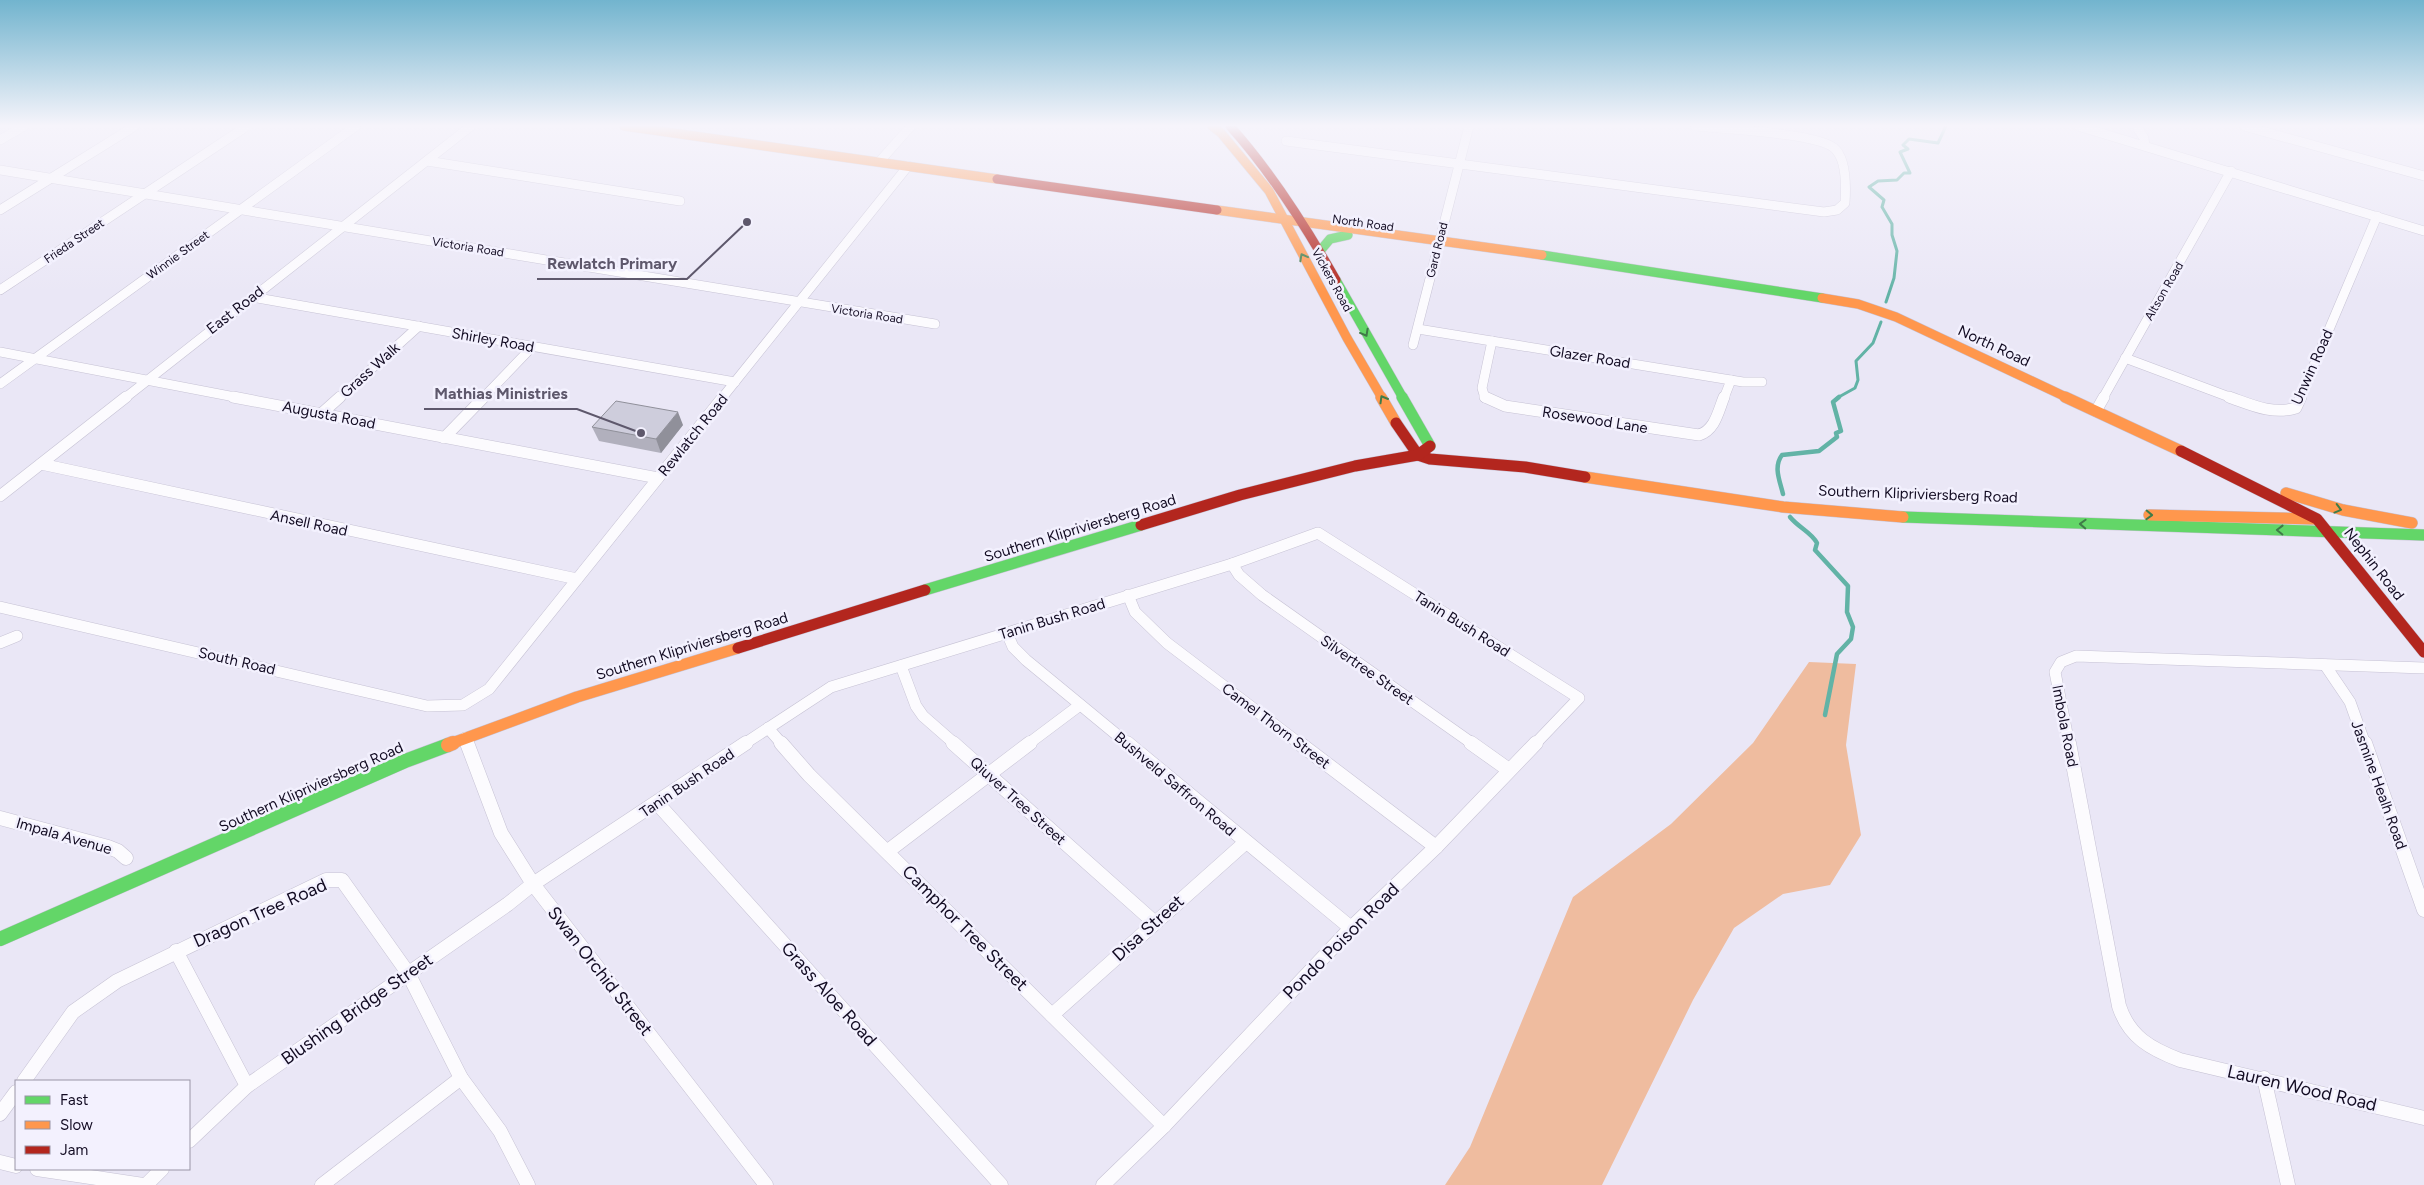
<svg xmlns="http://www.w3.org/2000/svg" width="2424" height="1185" font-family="Figtree,sans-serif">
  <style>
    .forest { fill: #efbc9f }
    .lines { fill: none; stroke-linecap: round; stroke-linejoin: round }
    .stream-far1 { stroke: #62b3a6; stroke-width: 3 }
    .stream { stroke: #62b3a6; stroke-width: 4.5 }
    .street-far2-casing { stroke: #c6c2d4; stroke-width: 10 }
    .street-far1-casing { stroke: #c6c2d4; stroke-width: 12 }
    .street-casing { stroke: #c6c2d4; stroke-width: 15 }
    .fast-far2-casing { stroke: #c6c2d4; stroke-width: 10 }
    .fast-far1-casing { stroke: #c6c2d4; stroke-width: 12 }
    .fast-casing { stroke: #c6c2d4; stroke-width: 15 }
    .slow-far2-casing { stroke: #c6c2d4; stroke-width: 10 }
    .slow-far1-casing { stroke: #c6c2d4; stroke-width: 12 }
    .slow-casing { stroke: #c6c2d4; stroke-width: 15 }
    .jam-far1-casing { stroke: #c6c2d4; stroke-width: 10 }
    .jam-casing { stroke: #c6c2d4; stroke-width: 12 }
    .street-far2 { stroke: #fcfbfe; stroke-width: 9 }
    .street-far1 { stroke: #fcfbfe; stroke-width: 11 }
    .street { stroke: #fcfbfe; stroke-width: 14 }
    .fast-far2 { stroke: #63d668; stroke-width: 9 }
    .fast-far1 { stroke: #63d668; stroke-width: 11 }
    .fast { stroke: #63d668; stroke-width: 14 }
    .slow-far2 { stroke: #ff974d; stroke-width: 9 }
    .slow-far1 { stroke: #ff974d; stroke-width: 11 }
    .slow { stroke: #ff974d; stroke-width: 14 }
    .jam-far1 { stroke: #b3261e; stroke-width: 9 }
    .jam { stroke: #b3261e; stroke-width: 11 }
    .wall { fill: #b1b0bd }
    .shaded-wall { fill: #90909a }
    .building { fill: #cecddc; stroke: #90909a }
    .oneway { stroke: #3f7b48 }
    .labels { text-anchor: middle; stroke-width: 5; stroke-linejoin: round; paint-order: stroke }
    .far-street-label { font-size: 12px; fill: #120b22; stroke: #f3f1fe }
    .street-label { font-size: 15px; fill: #120b22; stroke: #f3f1fe }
    .near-street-label { font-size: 18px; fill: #120b22; stroke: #f3f1fe }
    .leader { fill: none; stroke: #5e586c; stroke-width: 2 }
    .callout-dot { fill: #5e586c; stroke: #f3f1fe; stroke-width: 2 }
    .callout-label { font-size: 16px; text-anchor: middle; font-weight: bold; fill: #5e586c; stroke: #f3f1fe; stroke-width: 5; stroke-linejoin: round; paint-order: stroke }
  </style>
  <rect width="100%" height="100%" fill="#eae7f6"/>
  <path class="forest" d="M1809,662L1856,664L1846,745L1861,835L1830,885L1783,894L1734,928L1693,1000L1602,1185H1445L1470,1147L1573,897L1671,824L1753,743Z"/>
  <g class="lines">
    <g class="stream-far1">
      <path d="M1886,302L1894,278L1897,251L1892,235V224L1882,207L1884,200L1869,187L1878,181L1897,180L1904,173H1910L1900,152L1908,149L1903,145L1909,139L1938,143L1946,126"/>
      <path d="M1837,398L1855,388L1858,380L1856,361L1873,343L1881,322"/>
    </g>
    <g class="stream">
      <path d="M1783,494C1780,481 1773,467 1782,455L1819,451L1837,437L1836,433L1841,431L1833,402L1839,397"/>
      <path d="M1790,517C1799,528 1811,532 1817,543L1815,550L1848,586L1847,612L1853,627L1851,639L1837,654L1825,715"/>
    </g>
    <defs>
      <g id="street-far2">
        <path d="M2078,126L2424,231"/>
        <path d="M2139,126L2138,129L2144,138L2145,146"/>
        <path d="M2244,126L2424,176"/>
        <path d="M0,140L24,126"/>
        <path d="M1286,141L1824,212L1837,210L1845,203C1846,188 1847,159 1834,148C1816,133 1722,129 1695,126"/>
        <path d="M427,161L680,201"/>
        <path d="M880,161L911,126"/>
        <path d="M0,170L935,324"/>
        <path d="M0,210L135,126"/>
        <path d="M0,290L247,126"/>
        <path d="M252,297L735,382"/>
        <path d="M1418,329L1743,382H1762"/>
        <path d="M1413,345L1469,126"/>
        <path d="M0,352L240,398"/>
        <path d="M2125,358L2232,398"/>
        <path d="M0,384L356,126"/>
        <path d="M125,398L471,126"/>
        <path d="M339,398L419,326"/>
        <path d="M483,398L532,347"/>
        <path d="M722,398L908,166"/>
        <path d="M1485,398L1482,388L1492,341"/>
        <path d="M1724,398L1731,380"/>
        <path d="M2103,398L2231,171"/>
        <path d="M2300,398L2377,216"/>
      </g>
      <g id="street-far1">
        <path d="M233,397L658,478"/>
        <path d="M1485,397L1505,406L1699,435C1715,430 1718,412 1724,397"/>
        <path d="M2229,397C2252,405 2272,415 2296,408L2301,397"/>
        <path d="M2096,411L2104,397"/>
        <path d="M321,414L340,397"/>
        <path d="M444,438L484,397"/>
        <path d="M41,464L577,579"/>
        <path d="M0,496L126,397"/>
        <path d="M1232,564L1239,575L1262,595L1473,744"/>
        <path d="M1128,595L1135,612L1167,643L1300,744"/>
        <path d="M0,607L427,706L463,705L489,689L723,397"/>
        <path d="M1007,633L1013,647L1026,660L1128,744"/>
        <path d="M0,643L17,636"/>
        <path d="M2325,665L2350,702L2365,744"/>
        <path d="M901,666L916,706L923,716L955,744"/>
        <path d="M768,728L782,744"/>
        <path d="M465,738L467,744"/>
        <path d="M744,744L831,687L1232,564L1318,533L1579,698L1535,744"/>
        <path d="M1028,744L1080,705"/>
        <path d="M2069,744L2055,672L2061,662L2076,656L2424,668"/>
      </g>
      <g id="street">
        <path d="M467,743L501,833L533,884L766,1185"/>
        <path d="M781,743L809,775L1164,1126"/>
        <path d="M953,743L1154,922"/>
        <path d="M1127,743L1351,928"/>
        <path d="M1299,743L1436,847"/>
        <path d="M1471,743L1509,770"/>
        <path d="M2069,743L2119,1006C2129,1037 2151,1049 2180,1060L2424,1118"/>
        <path d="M2365,743L2424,910"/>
        <path d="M657,803L1001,1185"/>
        <path d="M0,818L108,847L118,851L126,858"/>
        <path d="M888,851L1030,743"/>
        <path d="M176,951L247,1086"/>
        <path d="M1052,1015L1246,842"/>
        <path d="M2264,1078L2288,1185"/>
        <path d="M24,1081L73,1012L117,981L326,880H342L408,973L461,1078L500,1131L528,1185"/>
        <path d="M0,1114L16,1092"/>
        <path d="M189,1141L247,1086L508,904L533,884L746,743"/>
        <path d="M0,1162L16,1166"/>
        <path d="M37,1169L143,1185"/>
        <path d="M146,1185L162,1169"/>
        <path d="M322,1185L461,1078"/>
        <path d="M1103,1185L1164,1126L1351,928L1436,847L1536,743"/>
      </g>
      <g id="fast-far2">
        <path d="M1320,251L1330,239L1348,235"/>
        <path d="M1542,255L1822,298"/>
        <path d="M1336,280L1403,398"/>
      </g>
      <g id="fast-far1">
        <path d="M1402,397L1430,446"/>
        <path d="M1903,517L2424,535"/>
        <path d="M925,590L1141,525"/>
      </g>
      <path id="fast" d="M0,939L405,761L448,745"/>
      <g id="slow-far2">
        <path d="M624,126L997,179"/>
        <path d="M1212,126L1221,133L1269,191L1347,338L1382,398"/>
        <path d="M1217,210L1542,255"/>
        <path d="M1822,298L1858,304L1896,317L2068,398"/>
      </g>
      <g id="slow-far1">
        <path d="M1381,397L1396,423"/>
        <path d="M2065,397L2181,451"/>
        <path d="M1585,477L1783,507L1903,517"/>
        <path d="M2286,493L2343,510L2412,523"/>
        <path d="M2149,515L2314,519"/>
        <path d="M450,744L577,697L738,648"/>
      </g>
      <path id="slow" d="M448,745L453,743"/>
      <g id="jam-far1">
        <path d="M1230,126C1272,173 1305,225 1336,280"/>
        <path d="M997,179L1217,210"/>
      </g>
      <g id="jam">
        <path d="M1396,423L1418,455L1430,459L1525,467L1585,477"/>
        <path d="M2181,451L2317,519L2424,652"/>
        <path d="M1141,525L1240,495L1355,466L1418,455L1430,446"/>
        <path d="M738,648L925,590"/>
      </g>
    </defs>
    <use href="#street-far2" class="street-far2-casing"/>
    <use href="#street-far1" class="street-far1-casing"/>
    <use href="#street" class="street-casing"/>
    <use href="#fast-far2" class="fast-far2-casing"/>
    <use href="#fast-far1" class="fast-far1-casing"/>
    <use href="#fast" class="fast-casing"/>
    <use href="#slow-far2" class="slow-far2-casing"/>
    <use href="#slow-far1" class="slow-far1-casing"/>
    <use href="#slow" class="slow-casing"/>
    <use href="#jam-far1" class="jam-far1-casing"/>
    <use href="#jam" class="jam-casing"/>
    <use href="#street-far2" class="street-far2"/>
    <use href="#street-far1" class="street-far1"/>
    <use href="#street" class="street"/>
    <use href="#fast-far2" class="fast-far2"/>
    <use href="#fast-far1" class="fast-far1"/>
    <use href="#fast" class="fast"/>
    <use href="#slow-far2" class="slow-far2"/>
    <use href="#slow-far1" class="slow-far1"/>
    <use href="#slow" class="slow"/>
    <use href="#jam-far1" class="jam-far1"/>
    <use href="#jam" class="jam"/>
  </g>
  <path class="wall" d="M683,425L661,453L599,441L592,427Z"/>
  <path class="shaded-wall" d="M678,412L683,425L661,453L656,439Z"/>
  <path class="building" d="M616,401L678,412L656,439L592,427Z"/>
  <defs><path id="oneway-chevron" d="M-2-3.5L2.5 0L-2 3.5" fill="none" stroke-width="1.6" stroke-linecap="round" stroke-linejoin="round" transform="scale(1.25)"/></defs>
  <g class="oneway">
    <use href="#oneway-chevron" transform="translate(1303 257) rotate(-118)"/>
    <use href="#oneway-chevron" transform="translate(1365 333) rotate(61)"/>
    <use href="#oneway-chevron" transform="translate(1383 399) rotate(-120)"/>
    <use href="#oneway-chevron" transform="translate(2338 509) rotate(15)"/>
    <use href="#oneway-chevron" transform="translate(2149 515) rotate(2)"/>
    <use href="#oneway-chevron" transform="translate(2083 524) rotate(-178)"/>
    <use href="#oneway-chevron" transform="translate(2280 530) rotate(-179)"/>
  </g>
  <linearGradient id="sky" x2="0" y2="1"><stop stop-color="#72b4ce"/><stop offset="0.43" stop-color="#f6f4fb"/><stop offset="1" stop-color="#f6f4fb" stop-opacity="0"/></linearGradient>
  <rect width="2424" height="292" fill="url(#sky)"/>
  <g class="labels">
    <g class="far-street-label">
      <text transform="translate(1363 223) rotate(8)" y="4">North Road</text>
      <text transform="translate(74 241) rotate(-34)" y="4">Frieda Street</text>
      <text transform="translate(468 247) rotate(9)" y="4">Victoria Road</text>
      <text transform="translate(1437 250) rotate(-76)" y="4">Gard Road</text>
      <text transform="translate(178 255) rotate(-36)" y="4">Winnie Street</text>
      <text transform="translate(1332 280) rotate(61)" y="4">Vickers Road</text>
      <text transform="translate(2164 291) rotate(-60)" y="4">Altson Road</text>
      <text transform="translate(867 314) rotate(9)" y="4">Victoria Road</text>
    </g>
    <g class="street-label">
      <text transform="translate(235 310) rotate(-38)" y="5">East Road</text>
      <text transform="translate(493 340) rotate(10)" y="5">Shirley Road</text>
      <text transform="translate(1994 346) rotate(25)" y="5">North Road</text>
      <text transform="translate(1590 357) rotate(9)" y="5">Glazer Road</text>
      <text transform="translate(2312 367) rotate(-66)" y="5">Unwin Road</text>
      <text transform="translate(370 370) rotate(-42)" y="5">Grass Walk</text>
      <text transform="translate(329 415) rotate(11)" y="5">Augusta Road</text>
      <text transform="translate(1595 420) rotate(9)" y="5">Rosewood Lane</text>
      <text transform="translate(693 435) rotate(-51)" y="5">Rewlatch Road</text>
      <text transform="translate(1918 494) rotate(2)" y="5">Southern Klipriviersberg Road</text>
      <text transform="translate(309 523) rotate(12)" y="5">Ansell Road</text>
      <text transform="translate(1080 528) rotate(-17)" y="5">Southern Klipriviersberg Road</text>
      <text transform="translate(2374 564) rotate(52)" y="5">Nephin Road</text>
      <text transform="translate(1052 619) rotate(-17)" y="5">Tanin Bush Road</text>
      <text transform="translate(1462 624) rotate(32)" y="5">Tanin Bush Road</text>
      <text transform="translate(692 646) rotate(-17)" y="5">Southern Klipriviersberg Road</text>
      <text transform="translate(237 661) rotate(13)" y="5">South Road</text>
      <text transform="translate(1367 670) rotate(35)" y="5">Silvertree Street</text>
      <text transform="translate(1276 726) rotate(37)" y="5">Camel Thorn Street</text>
      <text transform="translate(2065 726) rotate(79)" y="5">Imbola Road</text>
      <text transform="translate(687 783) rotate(-34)" y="5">Tanin Bush Road</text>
      <text transform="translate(1175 784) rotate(40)" y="5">Bushveld Saffron Road</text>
      <text transform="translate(2379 785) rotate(70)" y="5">Jasmine Healh Road</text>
      <text transform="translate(311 787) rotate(-24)" y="5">Southern Klipriviersberg Road</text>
      <text transform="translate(1018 801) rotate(42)" y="5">Qiuver Tree Street</text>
      <text transform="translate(64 836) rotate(16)" y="5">Impala Avenue</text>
    </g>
    <g class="near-street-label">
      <text transform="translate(260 913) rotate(-24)" y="6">Dragon Tree Road</text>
      <text transform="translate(965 928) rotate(45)" y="6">Camphor Tree Street</text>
      <text transform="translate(1148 928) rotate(-42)" y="6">Disa Street</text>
      <text transform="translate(1341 941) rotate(-45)" y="6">Pondo Poison Road</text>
      <text transform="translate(600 971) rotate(52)" y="6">Swan Orchid Street</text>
      <text transform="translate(829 994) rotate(48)" y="6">Grass Aloe Road</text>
      <text transform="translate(357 1009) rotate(-35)" y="6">Blushing Bridge Street</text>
      <text transform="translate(2302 1088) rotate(13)" y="6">Lauren Wood Road</text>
    </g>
  </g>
  <path class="leader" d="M747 222L687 279H537M641 433L577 409H424"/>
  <g class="callout-dot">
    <circle cx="747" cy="222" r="5"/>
    <circle cx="641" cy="433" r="5"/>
  </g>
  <g class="callout-label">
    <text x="612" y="269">Rewlatch Primary</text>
    <text x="501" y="399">Mathias Ministries</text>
  </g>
  <rect x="15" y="1080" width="175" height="90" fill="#f3f1fe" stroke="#9995a6"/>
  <rect x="25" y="1096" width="25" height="8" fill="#63d668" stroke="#9995a6"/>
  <text x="60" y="1105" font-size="15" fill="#120b22">Fast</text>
  <rect x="25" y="1121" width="25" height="8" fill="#ff974d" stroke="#9995a6"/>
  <text x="60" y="1130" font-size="15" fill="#120b22">Slow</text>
  <rect x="25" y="1146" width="25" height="8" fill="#b3261e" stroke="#9995a6"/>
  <text x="60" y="1155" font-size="15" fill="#120b22">Jam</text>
</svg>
